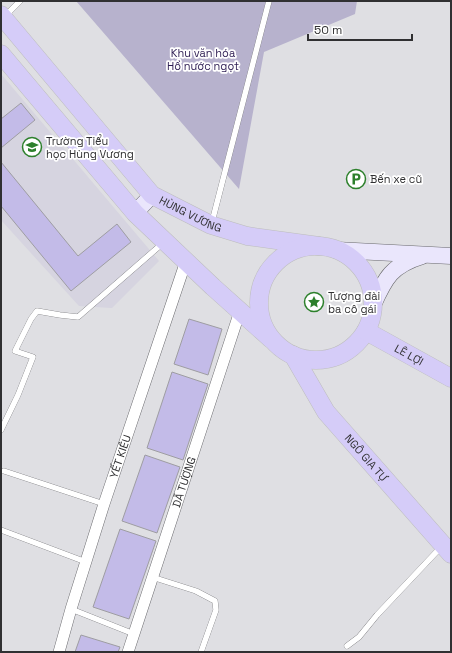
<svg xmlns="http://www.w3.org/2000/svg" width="452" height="653" font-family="'Space Grotesk',sans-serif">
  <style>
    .built { fill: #d6d4e0 }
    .green { fill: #b7b2cd }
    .building { fill: #c3bbe8; stroke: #9e9da2 }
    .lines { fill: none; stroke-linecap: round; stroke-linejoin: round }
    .service-casing { stroke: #6a6a6e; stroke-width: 6 }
    .minor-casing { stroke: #6a6a6e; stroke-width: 12 }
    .secondary-casing { stroke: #6a6a6e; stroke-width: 17 }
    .primary-casing { stroke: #bdbdbd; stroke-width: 19 }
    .service { stroke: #fff; stroke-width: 5.5 }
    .minor { stroke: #fff; stroke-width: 11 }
    .secondary { stroke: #eae6fc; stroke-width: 16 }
    .primary { stroke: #d5ccf8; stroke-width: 18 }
    .labels { text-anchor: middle; stroke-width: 3.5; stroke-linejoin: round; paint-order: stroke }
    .park-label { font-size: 11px; fill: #2d1d52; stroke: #fff }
    .poi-label { font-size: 11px; fill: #303032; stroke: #fff; text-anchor: start }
    .street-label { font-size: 11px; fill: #303032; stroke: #fff }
  </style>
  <rect width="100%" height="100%" fill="#dfdfe3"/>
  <path class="built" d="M1,74L159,261L112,308L79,306L1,220Z"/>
  <path class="green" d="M76,1H357L355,14L264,52L239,189Z"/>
  <g class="building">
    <path d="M21,103L35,120L1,148V119Z"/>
    <path d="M1,162L78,256L117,224L131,242L71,291L1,206Z"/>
    <path d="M189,319L222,329L208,375L174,364Z"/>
    <path d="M172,372L208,384L183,460L147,448Z"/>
    <path d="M145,455L180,467L157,533L122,521Z"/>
    <path d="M120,529L156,541L129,619L93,607Z"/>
    <path d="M81,635L120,647L118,652H75Z"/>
  </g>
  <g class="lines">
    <defs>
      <g id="service">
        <path d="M5,16L20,1"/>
        <path d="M212,222L269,1"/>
        <path d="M1,430L18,395L33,357L15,351L31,319L37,311L60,315L78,317L163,243"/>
        <path d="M4,471L104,504"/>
        <path d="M1,530L86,562"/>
        <path d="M152,577L196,591L215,601L216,610L201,652"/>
        <path d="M71,609L134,634"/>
        <path d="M347,646L359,637L377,615L442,546"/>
      </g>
      <g id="minor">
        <path id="s1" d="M59,652L71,609L104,504L186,261"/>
        <path id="s2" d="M128,652L240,311"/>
      </g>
      <g id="secondary">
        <path d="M135,213L152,195"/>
        <path d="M336,250L451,256"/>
        <path d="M373,305C385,278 392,265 422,256"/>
      </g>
      <g id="primary">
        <path id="s3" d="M1,15L152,195L211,225L247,236L319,246"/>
        <path d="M1,54L135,213L213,287L271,339"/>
        <circle cx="316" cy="303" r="57"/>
        <path id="s4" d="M366,331L451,378"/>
        <path id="s5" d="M293,355L326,412L451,554"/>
      </g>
    </defs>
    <use href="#service" class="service-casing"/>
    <use href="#minor" class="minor-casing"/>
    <use href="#secondary" class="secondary-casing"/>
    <use href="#primary" class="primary-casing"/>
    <use href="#service" class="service"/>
    <use href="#minor" class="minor"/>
    <use href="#secondary" class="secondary"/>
    <use href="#primary" class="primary"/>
  </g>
  <defs>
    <symbol id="school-ring" viewBox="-11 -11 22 22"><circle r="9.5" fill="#fff" stroke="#2d802c" stroke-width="1.5"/><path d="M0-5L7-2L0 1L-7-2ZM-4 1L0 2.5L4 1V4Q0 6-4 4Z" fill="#2d802c"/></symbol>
    <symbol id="parking-ring" viewBox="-11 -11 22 22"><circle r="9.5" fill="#fff" stroke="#2d802c" stroke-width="1.5"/><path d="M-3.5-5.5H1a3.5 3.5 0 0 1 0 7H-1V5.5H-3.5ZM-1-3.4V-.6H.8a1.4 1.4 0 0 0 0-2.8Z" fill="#2d802c"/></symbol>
    <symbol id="sight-ring" viewBox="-11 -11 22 22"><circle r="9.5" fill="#fff" stroke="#2d802c" stroke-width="1.5"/><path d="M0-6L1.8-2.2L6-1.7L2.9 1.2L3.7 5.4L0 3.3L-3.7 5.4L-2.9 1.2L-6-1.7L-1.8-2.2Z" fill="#2d802c"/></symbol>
  </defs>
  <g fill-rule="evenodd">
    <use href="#school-ring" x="21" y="136" width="22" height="22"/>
    <use href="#parking-ring" x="345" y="168" width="22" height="22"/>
    <use href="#sight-ring" x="303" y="291" width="22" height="22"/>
  </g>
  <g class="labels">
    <g class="park-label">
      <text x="203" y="57">Khu văn hóa<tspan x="203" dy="13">Hồ nước ngọt</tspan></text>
    </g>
    <g class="poi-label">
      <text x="46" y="145">Trường Tiểu<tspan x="46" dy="13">học Hùng Vương</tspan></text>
      <text x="370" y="183">Bến xe cũ</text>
      <text x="328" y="300">Tượng đài<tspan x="328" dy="13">ba cô gái</tspan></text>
    </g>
    <g class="street-label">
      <text dy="4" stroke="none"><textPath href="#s3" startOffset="278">HÙNG VƯƠNG</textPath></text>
      <text dy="4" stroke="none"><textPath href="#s4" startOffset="49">LÊ LỢI</textPath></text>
      <text dy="4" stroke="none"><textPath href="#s1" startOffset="205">YẾT KIÊU</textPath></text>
      <text dy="4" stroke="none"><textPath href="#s5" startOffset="127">NGÔ GIA TỰ</textPath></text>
      <text dy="4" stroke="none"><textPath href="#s2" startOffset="179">DÃ TƯỢNG</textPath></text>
    </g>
  </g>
  <rect width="452" height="653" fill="none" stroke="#303032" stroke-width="4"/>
  <path d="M308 34v6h104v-6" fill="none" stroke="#303032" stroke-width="2"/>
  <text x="314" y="34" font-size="12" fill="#303032" stroke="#ffffff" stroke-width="3" paint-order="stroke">50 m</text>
</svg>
